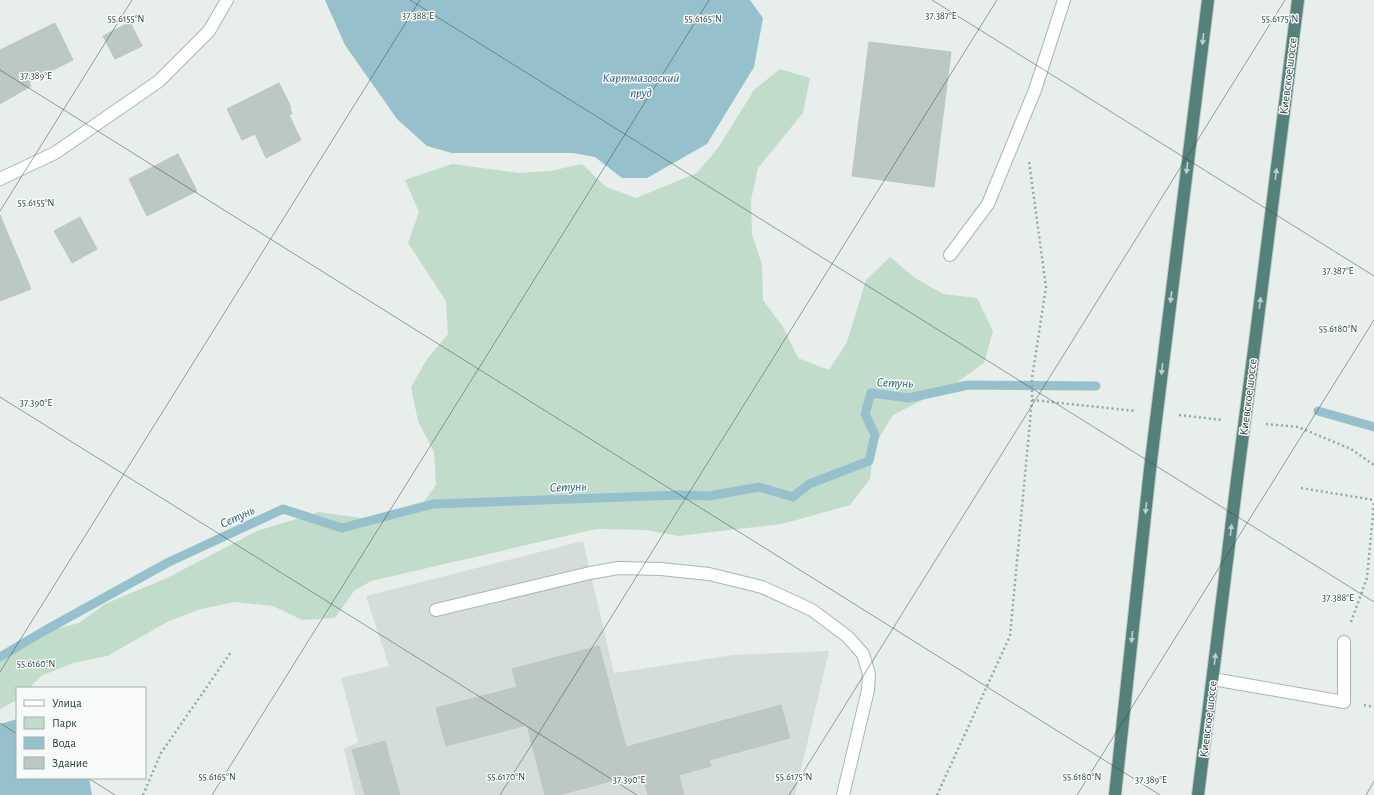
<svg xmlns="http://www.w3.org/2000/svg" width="1374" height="795" font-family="'Alegreya Sans',sans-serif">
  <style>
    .built { fill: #d5ddda }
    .green { fill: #c2dccb }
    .water { fill: #96c0cc }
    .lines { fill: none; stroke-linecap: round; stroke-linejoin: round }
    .stream { stroke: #96c0cc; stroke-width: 9 }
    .building { fill: #bcc8c4; stroke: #bac7c2 }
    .service-casing { stroke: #aab6b2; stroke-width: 14 }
    .minor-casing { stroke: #aab6b2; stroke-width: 14 }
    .trunk-casing { stroke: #c3c9c8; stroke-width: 14 }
    .path { stroke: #8bada4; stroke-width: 2.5; stroke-dasharray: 2 3; stroke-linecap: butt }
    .service { stroke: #fff; stroke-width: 12 }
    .minor { stroke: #fff; stroke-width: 12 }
    .trunk { stroke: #54827a; stroke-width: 12 }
    .trunk-bridge-casing { stroke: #c3c9c8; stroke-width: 14; stroke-linecap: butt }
    .trunk-bridge { stroke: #54827a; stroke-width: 12 }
    .oneway { fill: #bed0cd }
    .ticks { fill: none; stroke: #273e39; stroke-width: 1; stroke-opacity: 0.45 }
    .labels { text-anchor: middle; stroke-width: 3; stroke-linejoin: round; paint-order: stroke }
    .street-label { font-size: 12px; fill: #273e39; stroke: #f7faf9 }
    .water-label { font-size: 13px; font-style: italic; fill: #286374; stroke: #f7faf9 }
    .ticks-label { font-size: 10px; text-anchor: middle; fill: #273e39; stroke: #f7faf9; stroke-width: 3; stroke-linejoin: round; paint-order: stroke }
  </style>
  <rect width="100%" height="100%" fill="#e7eeeb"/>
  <path class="built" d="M583,541L614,673L733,655L829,651L795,795H355L344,749L358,742L341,678L389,666L366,596Z"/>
  <path class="green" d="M780,69L810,78L803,113L758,168L751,200L752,234L762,265L763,300L783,327L798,358L829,370L847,342L866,280L890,257L915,278L943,294L977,298L993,331L984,363L956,383L893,415L874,446L870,479L850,505L782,524L678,536L645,530L596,529L371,581L354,591L335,618L302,620L273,606L235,602L201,609L169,621L107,656L73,663L41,676L29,688H17V700L0,709V658L34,635L79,623L105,604L167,578L257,531L319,512L384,521L416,513L436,485L434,452L418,421L411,387L427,359L448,334L446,301L408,243L419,212L405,180L452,164L519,173L550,171L582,164L606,187L636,198L697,173L718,148L754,90Z"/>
  <g class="water">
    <path d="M325,0H750L763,18L754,67L707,144L647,178H622L595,157L573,153H452L427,146L397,119L345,45Z"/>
    <path d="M17,719V778H89L92,795H0V724Z"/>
  </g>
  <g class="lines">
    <g class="stream">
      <path d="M1318,411L1374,427"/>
      <path d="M0,657L44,631L167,563L283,509L342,528L433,504L681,495L709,496L759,487L793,497L809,484L869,461L875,435L865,414L871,393L909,398L968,385L1096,386"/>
    </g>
  </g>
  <g class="building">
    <path d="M130,22L142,46L115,59L103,36Z"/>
    <path d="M55,23L73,60L29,82L31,86L0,104V50Z"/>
    <path d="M869,42L951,52L934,187L852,176Z"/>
    <path d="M279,83L291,107L290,108L292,114L289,115L301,140L266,158L255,134L242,140L227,109Z"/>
    <path d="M178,154L197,191L147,216L129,179Z"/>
    <path d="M0,215L31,289L0,301Z"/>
    <path d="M80,217L97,249L72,263L54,231Z"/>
    <path d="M599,646L626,747L781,705L790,738L709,760L711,766L679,775L684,795H648L642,773L559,795H545L527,725L446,746L436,708L517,687L512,669Z"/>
    <path d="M385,741L400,795H365L352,750Z"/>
  </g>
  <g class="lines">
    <defs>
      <g id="service">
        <path d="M950,255L988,204L1035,90L1064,0"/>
        <path d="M436,610L590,573L618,568L661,569L709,574L762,587L812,610L848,637L863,654L869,674L868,690L843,795"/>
        <path d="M1213,679L1344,702V642"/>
      </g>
      <path id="minor" d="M0,179L55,153L159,81L209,31L227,0"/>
      <g id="trunk">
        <path d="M1167,331L1208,0"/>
        <path d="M1255,342L1298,0"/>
        <path d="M1115,795L1150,469"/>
        <path d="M1198,795L1237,480"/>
      </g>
    </defs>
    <use href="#service" class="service-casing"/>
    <use href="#minor" class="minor-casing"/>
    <use href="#trunk" class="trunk-casing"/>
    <g class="path">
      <path d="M1032,400L1136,411"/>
      <path d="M1179,415L1223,420"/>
      <path d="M1266,424L1298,427L1351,449L1374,465"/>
      <path d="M1301,488L1374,500"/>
      <path d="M1351,622L1367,578L1374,503"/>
      <path d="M1364,705L1374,707"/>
      <path d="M143,795L161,753L231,652"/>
      <path d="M937,795L1010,636L1032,400V378L1046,287L1029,161"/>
    </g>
    <use href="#service" class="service"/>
    <use href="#minor" class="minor"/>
    <use href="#trunk" class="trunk"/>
    <defs>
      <g id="trunk-bridge">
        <path d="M1150,469L1167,331"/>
        <path d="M1237,480L1255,342"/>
      </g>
    </defs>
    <use href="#trunk-bridge" class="trunk-bridge-casing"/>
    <use href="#trunk-bridge" class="trunk-bridge"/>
  </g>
  <defs><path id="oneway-solid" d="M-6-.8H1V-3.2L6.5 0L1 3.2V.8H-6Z"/></defs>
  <g class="oneway">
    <use href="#oneway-solid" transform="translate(1203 39) rotate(97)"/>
    <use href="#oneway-solid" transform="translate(1187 168) rotate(97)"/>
    <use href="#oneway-solid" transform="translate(1276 174) rotate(-83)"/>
    <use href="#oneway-solid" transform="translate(1171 297) rotate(97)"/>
    <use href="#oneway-solid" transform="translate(1260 303) rotate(-83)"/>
    <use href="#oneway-solid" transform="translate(1162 369) rotate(97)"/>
    <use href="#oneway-solid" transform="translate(1146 508) rotate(96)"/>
    <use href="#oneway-solid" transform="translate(1231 530) rotate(-83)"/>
    <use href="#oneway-solid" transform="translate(1132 637) rotate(96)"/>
    <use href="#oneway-solid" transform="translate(1215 659) rotate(-83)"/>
  </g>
  <path class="ticks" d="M410,0L1374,602M932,0L1374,276M0,70L1160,795M0,211L132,0M0,397L637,795M0,672L420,0M0,723L17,734M88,778L115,795M212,795L709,0M500,795L997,0M789,795L1285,0M1077,795L1374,320M1366,795L1374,781"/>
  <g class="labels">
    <g class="street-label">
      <text transform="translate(1288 76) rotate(-83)" y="4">Киевское шоссе</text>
      <text transform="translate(1248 397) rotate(-83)" y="4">Киевское шоссе</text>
      <text transform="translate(1208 719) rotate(-83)" y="4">Киевское шоссе</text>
    </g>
    <g class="water-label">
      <text x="641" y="82">Картмазовский<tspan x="641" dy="15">пруд</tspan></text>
      <text transform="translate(895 382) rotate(2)" y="5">Сетунь</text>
      <text transform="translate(568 486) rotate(-2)" y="5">Сетунь</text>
      <text transform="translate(237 516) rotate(-25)" y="5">Сетунь</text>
    </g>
  </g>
  <g class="ticks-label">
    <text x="941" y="19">37.387°E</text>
    <text x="418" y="19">37.388°E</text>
    <text x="126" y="22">55.6155°N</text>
    <text x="703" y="22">55.6165°N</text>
    <text x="1280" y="22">55.6175°N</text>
    <text x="36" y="79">37.389°E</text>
    <text x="36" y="206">55.6155°N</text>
    <text x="1338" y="274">37.387°E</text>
    <text x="1338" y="332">55.6180°N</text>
    <text x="36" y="406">37.390°E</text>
    <text x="1338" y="601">37.388°E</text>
    <text x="36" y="667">55.6160°N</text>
    <text x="217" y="780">55.6165°N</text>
    <text x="506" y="780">55.6170°N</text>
    <text x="794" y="780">55.6175°N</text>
    <text x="1082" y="780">55.6180°N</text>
    <text x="629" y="783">37.390°E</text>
    <text x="1151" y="783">37.389°E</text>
  </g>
  <rect x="16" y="687" width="130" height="92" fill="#f7faf9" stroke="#a4afac"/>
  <rect x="24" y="700" width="20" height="6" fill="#ffffff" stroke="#a4afac"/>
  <text x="52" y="707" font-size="12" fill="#273e39">Улица</text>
  <rect x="24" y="717" width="20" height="12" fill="#c2dccb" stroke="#a4afac"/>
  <text x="52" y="727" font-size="12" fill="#273e39">Парк</text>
  <rect x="24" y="737" width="20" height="12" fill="#96c0cc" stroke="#a4afac"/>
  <text x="52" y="747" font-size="12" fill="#273e39">Вода</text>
  <rect x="24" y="757" width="20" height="12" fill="#bcc8c4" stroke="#a4afac"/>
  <text x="52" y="767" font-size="12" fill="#273e39">Здание</text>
</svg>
